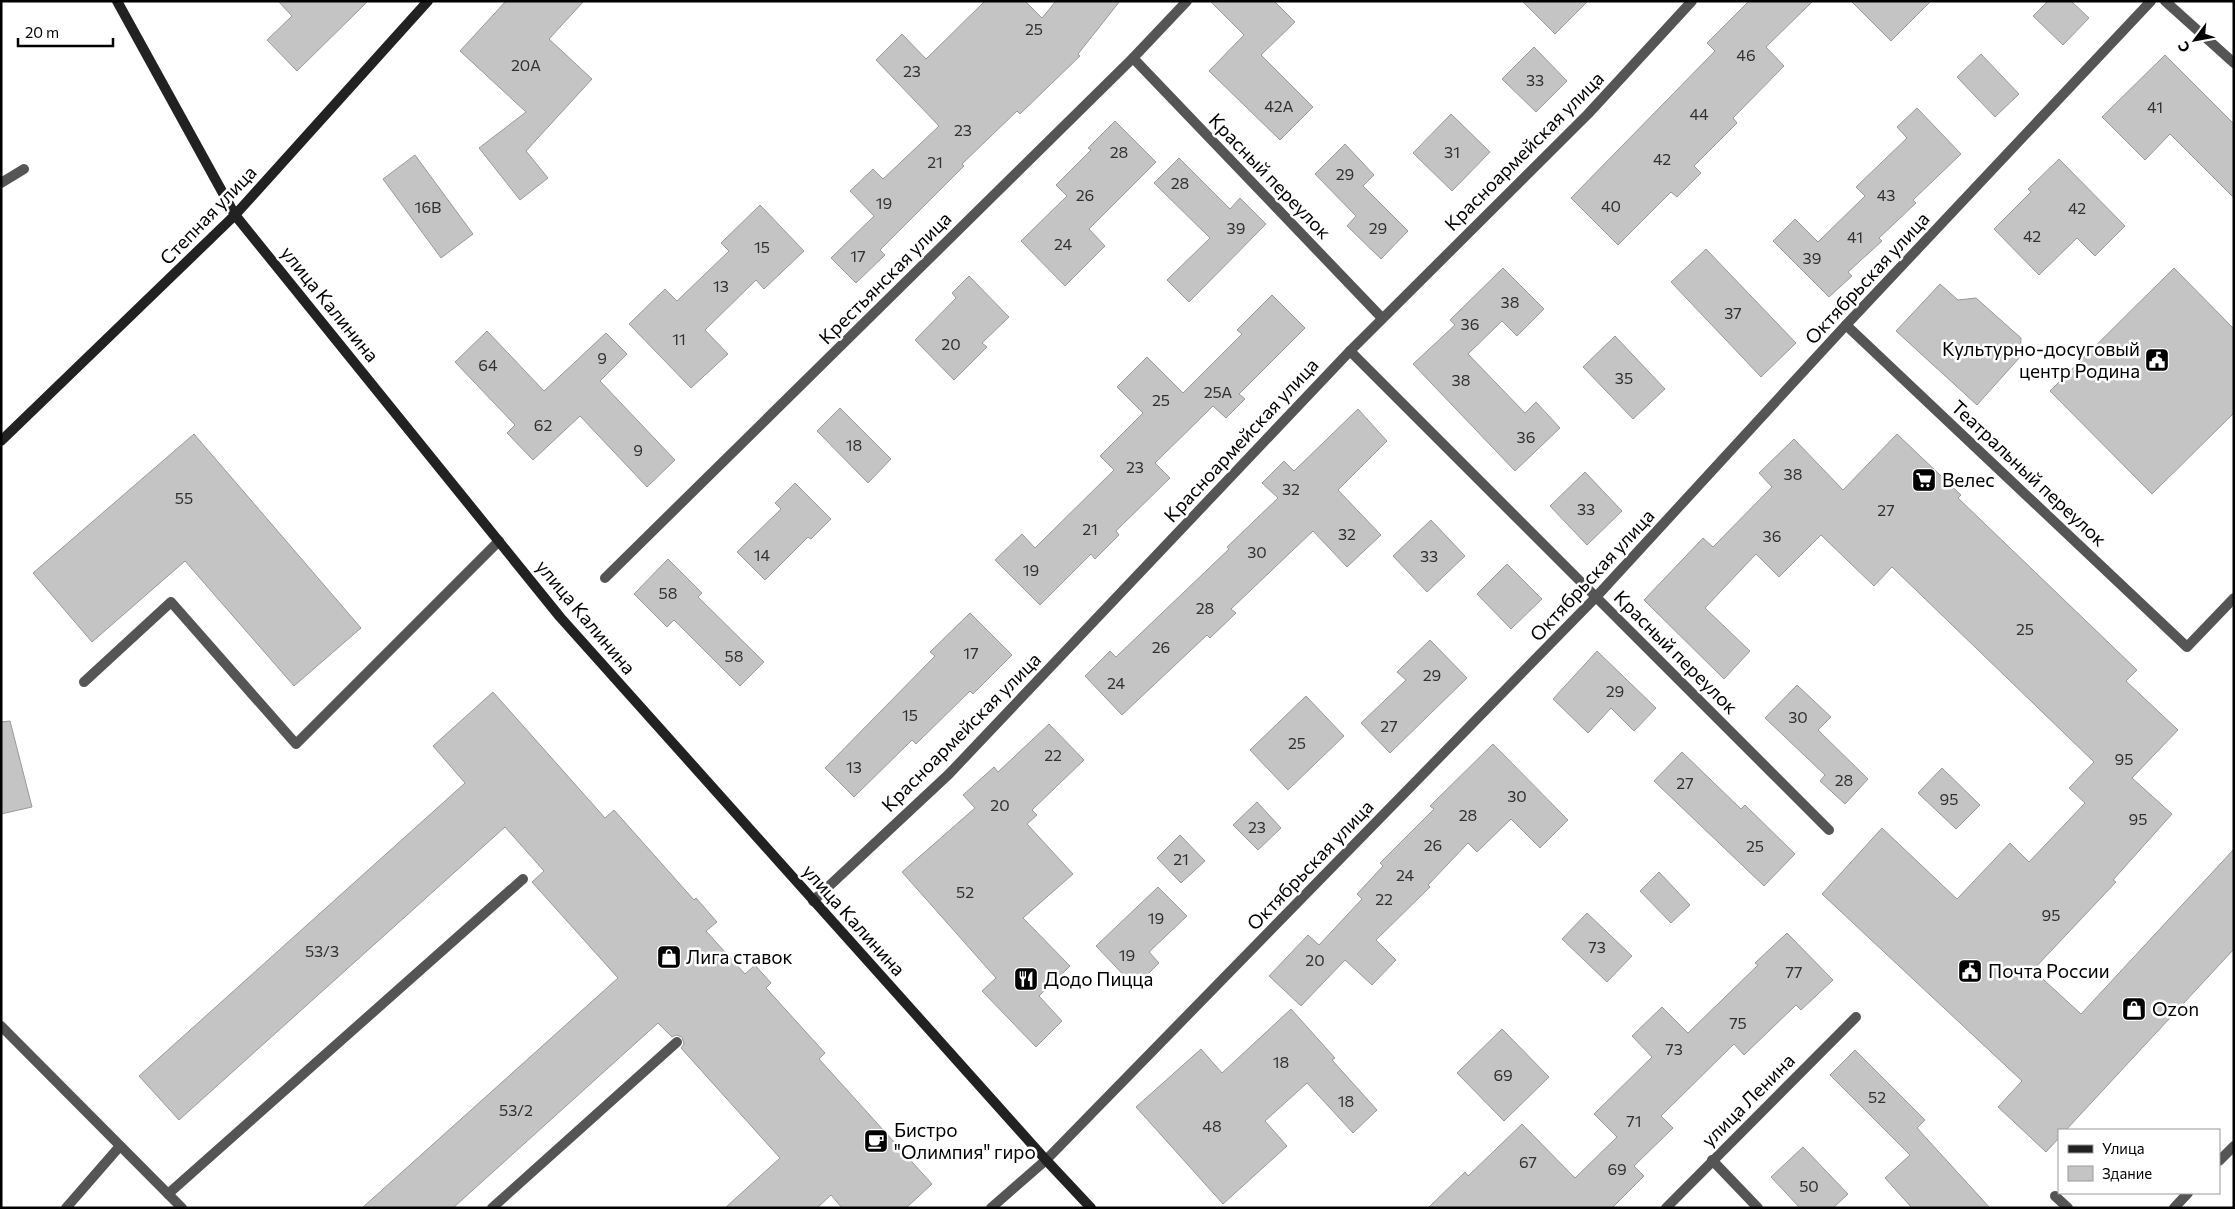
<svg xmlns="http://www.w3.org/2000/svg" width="2235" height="1209" font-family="Commissioner,sans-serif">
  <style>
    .building { fill: #c4c4c4; stroke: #999 }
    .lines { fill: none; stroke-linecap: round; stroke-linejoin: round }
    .lane { stroke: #555; stroke-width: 10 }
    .street { stroke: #555; stroke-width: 10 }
    .secondary { stroke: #222; stroke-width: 10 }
    .labels { text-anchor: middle; stroke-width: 5; stroke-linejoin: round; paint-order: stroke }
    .number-label { font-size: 16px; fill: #313131 }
    .street-label { font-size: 19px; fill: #000; stroke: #fff }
    .poi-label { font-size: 19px; fill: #000; stroke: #fff; text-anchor: start }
  </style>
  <rect width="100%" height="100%" fill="#fff"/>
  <g class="building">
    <path d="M278,1H368L297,71L267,40L292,16Z"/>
    <path d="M506,1H584L549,39L592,79L526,151L548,178L520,200L479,148L526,112L460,51Z"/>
    <path d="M985,1H1025L1042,18L1056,1H1120L1078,54L1080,56L1020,114L1017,111L962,164L964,166L880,250L885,255L856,283L831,258L874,216L850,191L873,169L883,179L939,126L876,60L902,34L926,59Z"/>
    <path d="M1210,1H1274L1295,22L1261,55L1313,107L1280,140L1209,71L1244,35Z"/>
    <path d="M1522,1H1588L1555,34Z"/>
    <path d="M1749,1H1813L1766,47L1784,66L1733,118L1737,123L1694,166L1701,173L1677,197L1671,192L1618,245L1571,198L1715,51L1707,43Z"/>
    <path d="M1851,1H1931L1891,41Z"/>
    <path d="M2048,1H2071L2089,18L2063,45L2033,16Z"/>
    <path d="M1534,47L1567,81L1536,112L1502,79Z"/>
    <path d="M1981,54L2019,94L1995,117L1957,77Z"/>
    <path d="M2165,55L2234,124V198L2170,134L2145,160L2102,117Z"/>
    <path d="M1917,108L1961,154L1913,200L1916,203L1879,238L1882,241L1848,272L1852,276L1829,297L1773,241L1795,219L1818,242L1865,196L1856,187L1907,138L1897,127Z"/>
    <path d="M1451,114L1490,152L1452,191L1413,153Z"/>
    <path d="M1115,121L1156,162L1089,229L1105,246L1065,286L1021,241L1067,196L1056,185L1091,150L1088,148Z"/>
    <path d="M1345,144L1374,175L1363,186L1408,231L1381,259L1347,226L1356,216L1315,174Z"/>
    <path d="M415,155L473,234L441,258L383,179Z"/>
    <path d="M1179,158L1230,209L1240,198L1266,224L1189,302L1167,280L1210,238L1154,183Z"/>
    <path d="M2059,159L2125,226L2095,256L2077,238L2039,275L1994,229L2031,192L2028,189Z"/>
    <path d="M760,205L804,251L764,289L756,280L705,330L728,354L691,388L629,324L665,289L677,301L729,251L721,243Z"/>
    <path d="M1706,249L1796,343L1761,377L1671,282Z"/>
    <path d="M1503,268L1544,309L1517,336L1502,321L1468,354L1525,413L1536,402L1560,428L1515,471L1413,364L1455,325L1450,320Z"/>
    <path d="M2174,268L2234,329V413L2152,494L2050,391Z"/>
    <path d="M969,276L1009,317L982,343L987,347L954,380L915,340L956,298L952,293Z"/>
    <path d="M1940,284L1958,300L1976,298L2021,338L2020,357L1977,405L1896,331Z"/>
    <path d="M1272,295L1305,328L1239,394L1245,399L1226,418L1213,406L1155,463L1170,478L1116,531L1119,535L1095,559L1091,554L1040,605L995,560L1022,534L1035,548L1114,470L1100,456L1143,413L1117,387L1147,357L1183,393L1242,334L1237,330Z"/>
    <path d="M487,331L544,391L606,333L627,354L600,381L675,460L647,487L580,416L533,460L507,433L515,425L455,362Z"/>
    <path d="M1615,336L1665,389L1633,419L1583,367Z"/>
    <path d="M840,408L891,459L868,483L817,431Z"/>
    <path d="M1358,409L1387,441L1338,490L1381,535L1347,567L1313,531L1231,609L1236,613L1210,638L1207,635L1122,715L1085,676L1110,651L1116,657L1229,549L1227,547L1278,498L1262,483L1284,461L1294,471Z"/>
    <path d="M194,434L361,628L294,686L185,561L92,642L33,573Z"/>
    <path d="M1897,434L1961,495L1958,498L2137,670L2126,681L2178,730L2132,778L2172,814L2113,880L2116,882L2033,970L2081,1014L2234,849V949L2066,1130H2059V1138L2046,1152L1998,1107L2022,1081L1822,894L1882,828L1957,899L2010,843L2029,862L2085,803L2069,788L2094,762L1892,567L1874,586L1821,535L1779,577L1756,554L1705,608L1750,651L1724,679L1644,600L1703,538L1713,547L1772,487L1759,473L1794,439L1843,490Z"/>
    <path d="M1585,472L1622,511L1587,545L1550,506Z"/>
    <path d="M795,483L831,519L811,539L808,537L765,580L737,552L781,509L775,503Z"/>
    <path d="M1431,520L1465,556L1427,592L1393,556Z"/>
    <path d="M668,559L702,593L698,597L764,662L740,686L674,620L667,627L634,594Z"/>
    <path d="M1507,564L1542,599L1511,629L1477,594Z"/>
    <path d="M970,613L1012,655L973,694L970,691L916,744L912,740L854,797L825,768L935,656L930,652Z"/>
    <path d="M1430,640L1467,678L1390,753L1361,723L1406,680L1397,672Z"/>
    <path d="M1597,651L1656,708L1634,731L1611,708L1588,733L1553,699Z"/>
    <path d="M1797,685L1831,717L1818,730L1868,779L1845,804L1820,781L1825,775L1765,718Z"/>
    <path d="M493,692L605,818L614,810L694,900L696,898L717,922L706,931L745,974L755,965L771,983L766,988L825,1053L819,1059L932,1184L906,1208H842L831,1195L817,1208H725L780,1158L681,1048L684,1044L682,1037L676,1035L672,1037L658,1023L453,1208H362L618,978L532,882L544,871L505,827L179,1120L139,1076L465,783L433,746Z"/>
    <path d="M1306,696L1344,736L1288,790L1250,750Z"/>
    <path d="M10,721L32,807L1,814V722Z"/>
    <path d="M1049,724L1084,760L1032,810L1037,815L1027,824L1073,874L1023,918L1070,966L1039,996L1062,1021L1036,1047L982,991L996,978L902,872L975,808L963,795L994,767L998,772Z"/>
    <path d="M1493,744L1568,820L1540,848L1511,819L1477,852L1468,843L1428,885L1430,887L1376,940L1396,960L1372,985L1345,960L1301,1006L1269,976L1308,935L1319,945L1362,899L1357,894L1383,866L1380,863L1434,809L1430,806Z"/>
    <path d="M1682,752L1741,809L1745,805L1795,854L1764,886L1654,781Z"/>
    <path d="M1942,768L1980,805L1956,829L1918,793Z"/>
    <path d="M1257,802L1281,828L1258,850L1233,825Z"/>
    <path d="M1180,835L1205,861L1181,883L1157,858Z"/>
    <path d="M1659,872L1690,905L1671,923L1640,891Z"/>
    <path d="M1158,887L1187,916L1149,952L1159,963L1135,987L1096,946Z"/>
    <path d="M1587,913L1632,956L1607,982L1562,939Z"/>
    <path d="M1787,933L1833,980L1801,1010L1796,1005L1744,1055L1734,1044L1661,1116L1673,1128L1634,1166L1644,1176L1612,1208H1428L1465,1172L1468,1176L1522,1124L1575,1178L1617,1137L1594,1114L1652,1057L1632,1036L1662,1007L1688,1033L1758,965L1755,963Z"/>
    <path d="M1291,1009L1335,1058L1332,1060L1377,1110L1353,1133L1307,1083L1265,1121L1287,1146L1223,1204L1136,1107L1201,1049L1222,1073Z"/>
    <path d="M1502,1029L1549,1077L1504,1121L1457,1073Z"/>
    <path d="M1855,1050L1925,1120L1917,1128L1990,1208H1912L1885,1178L1910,1155L1830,1075Z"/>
    <path d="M1803,1147L1848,1194L1833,1208H1800L1771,1177Z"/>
  </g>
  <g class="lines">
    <g class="lane">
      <path d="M84,682L171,602L296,744L499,541"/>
      <path d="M1,1026L182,1208"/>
      <path d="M2219,1161L2234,1146"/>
      <path d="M168,1194L523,879"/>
      <path d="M2055,1196L2068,1208"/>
      <path d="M66,1208L120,1146"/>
      <path d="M492,1208L677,1042"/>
      <path d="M991,1208L1046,1160"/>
      <path d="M2174,1208L2188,1193"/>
    </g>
    <g class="street">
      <path d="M2165,1L2234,63"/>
      <path d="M1133,58L1382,318"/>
      <path d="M1,183L24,169"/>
      <path d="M1846,325L2187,647L2234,598"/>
      <path d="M1350,351L1829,830"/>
      <path d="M605,578L1133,58L1187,1"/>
      <path d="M813,901L949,774L1350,351L1588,114L1692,1"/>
      <path d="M1046,1160L1596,597L1846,325L2151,1"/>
      <path d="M1712,1160L1758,1208"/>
      <path d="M1666,1208L1856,1017"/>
    </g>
    <g class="secondary">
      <path d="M117,1L235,215L560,617L1046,1160L1091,1208"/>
      <path d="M1,441L235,215L428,1"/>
    </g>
  </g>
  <defs>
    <symbol id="civic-square" viewBox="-11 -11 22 22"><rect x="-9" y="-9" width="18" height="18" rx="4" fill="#000" stroke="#fff"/><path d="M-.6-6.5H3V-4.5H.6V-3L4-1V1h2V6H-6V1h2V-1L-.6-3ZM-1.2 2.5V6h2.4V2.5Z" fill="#fff"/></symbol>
    <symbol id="supermarket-square" viewBox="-11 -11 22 22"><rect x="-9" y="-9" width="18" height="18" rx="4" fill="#000" stroke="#fff"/><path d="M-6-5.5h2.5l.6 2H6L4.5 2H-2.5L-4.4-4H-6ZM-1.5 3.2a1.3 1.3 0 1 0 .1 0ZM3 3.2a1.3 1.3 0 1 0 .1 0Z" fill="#fff"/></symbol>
    <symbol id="shop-square" viewBox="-11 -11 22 22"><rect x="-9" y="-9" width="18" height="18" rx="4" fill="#000" stroke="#fff"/><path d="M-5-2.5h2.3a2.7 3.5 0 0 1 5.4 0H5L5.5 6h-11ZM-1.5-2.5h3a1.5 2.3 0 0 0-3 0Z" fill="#fff"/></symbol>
    <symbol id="restaurant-square" viewBox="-11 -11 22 22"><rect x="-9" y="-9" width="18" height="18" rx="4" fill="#000" stroke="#fff"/><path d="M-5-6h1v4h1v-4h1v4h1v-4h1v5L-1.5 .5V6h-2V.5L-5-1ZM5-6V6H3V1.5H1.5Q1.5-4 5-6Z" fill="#fff"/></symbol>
    <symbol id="cafe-square" viewBox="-11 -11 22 22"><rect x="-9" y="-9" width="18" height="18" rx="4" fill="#000" stroke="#fff"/><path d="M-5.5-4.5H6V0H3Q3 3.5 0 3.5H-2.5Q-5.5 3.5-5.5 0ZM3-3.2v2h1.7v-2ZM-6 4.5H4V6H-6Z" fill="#fff"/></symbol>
  </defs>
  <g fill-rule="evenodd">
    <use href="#civic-square" x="2143" y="346" width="28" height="28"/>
    <use href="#supermarket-square" x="1910" y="466" width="28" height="28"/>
    <use href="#shop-square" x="655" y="943" width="28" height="28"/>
    <use href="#civic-square" x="1956" y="957" width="28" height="28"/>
    <use href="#restaurant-square" x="1012" y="965" width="28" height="28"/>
    <use href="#shop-square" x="2120" y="995" width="28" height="28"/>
    <use href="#cafe-square" x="862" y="1127" width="28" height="28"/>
  </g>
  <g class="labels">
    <g class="number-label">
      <text x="1034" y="35">25</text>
      <text x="1746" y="61">46</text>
      <text x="526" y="71">20А</text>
      <text x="912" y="77">23</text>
      <text x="1535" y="86">33</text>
      <text x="1279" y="112">42А</text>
      <text x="2155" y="113">41</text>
      <text x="1699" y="120">44</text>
      <text x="963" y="136">23</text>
      <text x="1119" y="158">28</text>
      <text x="1452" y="158">31</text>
      <text x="1662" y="165">42</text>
      <text x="935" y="168">21</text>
      <text x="1345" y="180">29</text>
      <text x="1180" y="189">28</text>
      <text x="1085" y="201">26</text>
      <text x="1886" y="201">43</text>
      <text x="884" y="209">19</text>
      <text x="1611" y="212">40</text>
      <text x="428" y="213">16В</text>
      <text x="2077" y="214">42</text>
      <text x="1236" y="234">39</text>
      <text x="1378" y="234">29</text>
      <text x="2032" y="242">42</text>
      <text x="1855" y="243">41</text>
      <text x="1063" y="250">24</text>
      <text x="762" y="253">15</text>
      <text x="858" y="262">17</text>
      <text x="1812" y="264">39</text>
      <text x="721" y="292">13</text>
      <text x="1510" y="308">38</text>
      <text x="1733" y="319">37</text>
      <text x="1470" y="330">36</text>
      <text x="679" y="345">11</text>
      <text x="951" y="350">20</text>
      <text x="602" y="364">9</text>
      <text x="488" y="371">64</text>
      <text x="1624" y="384">35</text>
      <text x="1461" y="386">38</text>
      <text x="1218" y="398">25А</text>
      <text x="1161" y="406">25</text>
      <text x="543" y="431">62</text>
      <text x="1526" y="443">36</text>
      <text x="854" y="451">18</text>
      <text x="638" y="456">9</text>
      <text x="1135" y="473">23</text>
      <text x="1793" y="480">38</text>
      <text x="1291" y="495">32</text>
      <text x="184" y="504">55</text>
      <text x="1586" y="515">33</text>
      <text x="1886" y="516">27</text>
      <text x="1090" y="535">21</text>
      <text x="1347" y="540">32</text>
      <text x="1772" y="542">36</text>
      <text x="1257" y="558">30</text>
      <text x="762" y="561">14</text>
      <text x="1429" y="562">33</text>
      <text x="1031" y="576">19</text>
      <text x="668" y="599">58</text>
      <text x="1205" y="614">28</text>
      <text x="2025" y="635">25</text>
      <text x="1161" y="653">26</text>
      <text x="971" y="659">17</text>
      <text x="734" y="662">58</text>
      <text x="1432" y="681">29</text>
      <text x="1116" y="689">24</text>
      <text x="1615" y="697">29</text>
      <text x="910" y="721">15</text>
      <text x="1798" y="723">30</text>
      <text x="1389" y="732">27</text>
      <text x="1297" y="749">25</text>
      <text x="1053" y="761">22</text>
      <text x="2124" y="765">95</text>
      <text x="854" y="773">13</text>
      <text x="1844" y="786">28</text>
      <text x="1685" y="789">27</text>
      <text x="1517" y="802">30</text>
      <text x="1949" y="805">95</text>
      <text x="1000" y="811">20</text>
      <text x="1468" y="821">28</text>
      <text x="2138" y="825">95</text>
      <text x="1257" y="833">23</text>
      <text x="1433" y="851">26</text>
      <text x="1755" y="852">25</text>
      <text x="1181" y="865">21</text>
      <text x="1405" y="881">24</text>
      <text x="965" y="898">52</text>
      <text x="1384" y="905">22</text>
      <text x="2051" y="921">95</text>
      <text x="1156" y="924">19</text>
      <text x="1597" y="953">73</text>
      <text x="322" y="957">53/3</text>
      <text x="1127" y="961">19</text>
      <text x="1315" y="966">20</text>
      <text x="1794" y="978">77</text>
      <text x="1738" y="1029">75</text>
      <text x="1674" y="1055">73</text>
      <text x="1281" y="1068">18</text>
      <text x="1503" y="1081">69</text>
      <text x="1877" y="1103">52</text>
      <text x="1346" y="1107">18</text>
      <text x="516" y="1116">53/2</text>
      <text x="1634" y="1127">71</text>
      <text x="1212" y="1132">48</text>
      <text x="1528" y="1168">67</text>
      <text x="1617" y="1175">69</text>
      <text x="1809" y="1192">50</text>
    </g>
    <g class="street-label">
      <text transform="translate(1524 151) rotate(-45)" y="7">Красноармейская улица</text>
      <text transform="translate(1270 176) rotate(46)" y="7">Красный переулок</text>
      <text transform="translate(208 215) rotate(-46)" y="7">Степная улица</text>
      <text transform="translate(885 278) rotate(-45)" y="7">Крестьянская улица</text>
      <text transform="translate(1867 278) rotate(-47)" y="7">Октябрьская улица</text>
      <text transform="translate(330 304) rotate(51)" y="7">улица Калинина</text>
      <text transform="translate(1241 440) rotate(-47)" y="7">Красноармейская улица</text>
      <text transform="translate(2029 473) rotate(43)" y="7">Театральный переулок</text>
      <text transform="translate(1592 575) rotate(-47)" y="7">Октябрьская улица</text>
      <text transform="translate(586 617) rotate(50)" y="7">улица Калинина</text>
      <text transform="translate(1676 652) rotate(45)" y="7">Красный переулок</text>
      <text transform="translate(961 732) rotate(-45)" y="7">Красноармейская улица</text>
      <text transform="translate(1310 865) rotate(-46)" y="7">Октябрьская улица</text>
      <text transform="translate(854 920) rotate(48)" y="7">улица Калинина</text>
      <text transform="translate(1748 1100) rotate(-45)" y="7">улица Ленина</text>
    </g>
    <g class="poi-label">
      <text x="2140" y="356" text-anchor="end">Культурно-досуговый<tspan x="2140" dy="22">центр Родина</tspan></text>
      <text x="1942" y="487">Велес</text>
      <text x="686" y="964">Лига ставок</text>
      <text x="1988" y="978">Почта России</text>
      <text x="1044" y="986">Додо Пицца</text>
      <text x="2152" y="1016">Ozon</text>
      <text x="894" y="1137">Бистро<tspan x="894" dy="22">"Олимпия" гиро</tspan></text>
    </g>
  </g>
  <rect width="2235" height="1209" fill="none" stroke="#000000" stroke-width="5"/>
  <rect x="2058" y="1129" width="162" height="65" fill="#ffffff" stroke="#999999"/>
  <rect x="2068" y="1145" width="25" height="8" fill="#222222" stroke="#999999"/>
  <text x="2102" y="1154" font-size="15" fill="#000000">Улица</text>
  <rect x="2068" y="1166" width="25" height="15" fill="#c4c4c4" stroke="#999999"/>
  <text x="2102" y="1179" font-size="15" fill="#000000">Здание</text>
  <g transform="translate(2195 40) rotate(238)" stroke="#ffffff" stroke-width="4" paint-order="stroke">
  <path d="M0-4L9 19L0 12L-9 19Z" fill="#000000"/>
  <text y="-8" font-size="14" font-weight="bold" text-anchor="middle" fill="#000000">С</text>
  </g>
  <path d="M18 38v8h95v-8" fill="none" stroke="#000000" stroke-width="2.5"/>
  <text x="25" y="38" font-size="15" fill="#000000" stroke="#ffffff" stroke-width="4" paint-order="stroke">20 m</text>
</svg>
